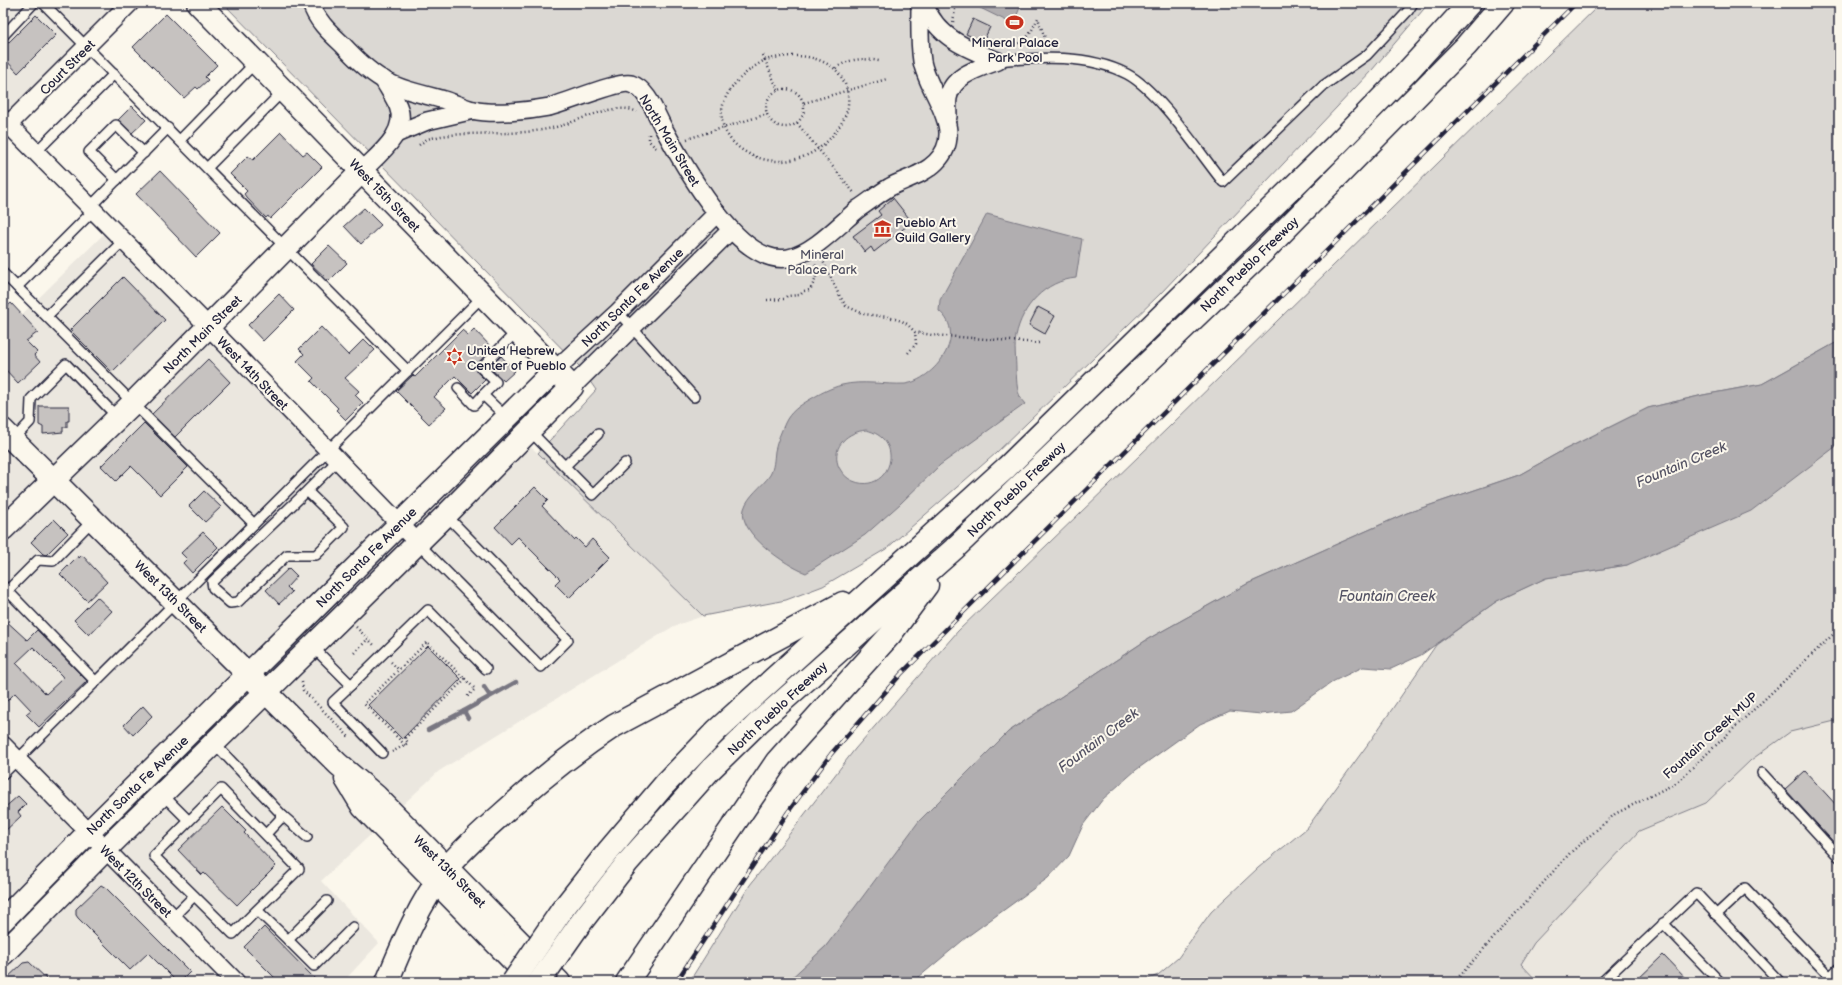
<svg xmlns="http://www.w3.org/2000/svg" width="1842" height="985" font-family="'Balsamiq Sans',sans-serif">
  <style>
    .built { fill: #ebe7df }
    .green { fill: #dbd8d3; stroke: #7e7d87 }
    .water { fill: #b1aeb0; stroke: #787681; fill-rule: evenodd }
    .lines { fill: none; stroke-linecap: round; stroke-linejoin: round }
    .stream { stroke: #787681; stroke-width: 4.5 }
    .building { fill: #c6c2c0; stroke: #22223b; fill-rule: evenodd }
    .lane-casing { stroke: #22223b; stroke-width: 12 }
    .street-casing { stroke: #22223b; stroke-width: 20 }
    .secondary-casing { stroke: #22223b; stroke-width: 25 }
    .highway-casing { stroke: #22223b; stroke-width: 25 }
    .path { stroke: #22223b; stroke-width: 2.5; stroke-dasharray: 1 3; stroke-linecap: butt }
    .lane { stroke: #fbf7ec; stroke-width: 9 }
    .street { stroke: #fbf7ec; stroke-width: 17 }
    .secondary { stroke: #fbf7ec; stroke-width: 22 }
    .highway { stroke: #fbf7ec; stroke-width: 22 }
    .rail-casing { stroke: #22223b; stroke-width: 4.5 }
    .rail { stroke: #fbf7ec; stroke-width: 3; stroke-dasharray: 9; stroke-linecap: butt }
    .highway-bridge-casing { stroke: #22223b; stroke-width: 25; stroke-linecap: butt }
    .highway-bridge { stroke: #fbf7ec; stroke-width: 22 }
    .labels { text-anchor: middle; stroke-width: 4; stroke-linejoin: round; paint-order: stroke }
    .poi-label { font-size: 13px; fill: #22223b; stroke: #fbf7ec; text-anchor: start }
    .street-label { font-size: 13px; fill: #22223b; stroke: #fbf7ec }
    .park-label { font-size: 13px; fill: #505061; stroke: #fbf7ec }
    .water-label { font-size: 14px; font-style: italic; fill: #545364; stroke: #fbf7ec }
  </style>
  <rect width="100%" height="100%" fill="#fbf7ec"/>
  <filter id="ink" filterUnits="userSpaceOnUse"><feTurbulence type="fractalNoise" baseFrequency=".025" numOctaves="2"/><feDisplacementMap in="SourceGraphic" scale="8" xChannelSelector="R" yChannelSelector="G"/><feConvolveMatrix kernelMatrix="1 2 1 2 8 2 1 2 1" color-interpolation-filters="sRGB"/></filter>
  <g filter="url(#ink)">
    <g class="built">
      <path d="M3,3H130L3,119Z"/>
      <path d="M110,228L412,529L512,432L538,453L703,616L674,626L439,771L321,881L379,943L343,982H3V333Z"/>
      <path d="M1839,669V982H1494L1639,831L1706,803Z"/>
    </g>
    <g class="green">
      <path d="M223,3H1429L1372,70L1160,294L995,454L886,549L823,586L786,600L703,616L538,453L596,390L580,367Z"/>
      <path d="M1601,3H1839V341L1762,384L1703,395L1648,408L1560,452L1519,475L1407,513L1247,584L1148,639L1008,732L826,946L793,978L787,982H689L750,885L855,749L958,631L1170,426Z"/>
      <path d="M1839,444V720L1790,732L1751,760L1706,803L1639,831L1534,943L1521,964L1538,982H1141L1158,975L1178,958L1211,912L1258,868L1307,828L1373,737L1436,645L1497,601L1546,578L1627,565L1822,456Z"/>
    </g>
    <g class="water">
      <path d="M970,3H1022L1013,24Z"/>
      <path d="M987,214L1082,239L1076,278C1045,281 1022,306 1016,336C1014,347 1016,359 1016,370C1017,382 1016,395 1025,404L940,465L900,504L865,535L806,573C787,566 737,533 744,509C748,495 762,487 770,475C774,468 774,459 775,451C777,441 781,432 785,423C790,412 799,406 809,400C819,394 830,388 842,385C862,380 885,385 905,384C934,380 969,335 939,311L940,300ZM866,430C909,440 888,496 853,481C846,478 841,472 838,465C832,445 848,432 866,430Z"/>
      <path d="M1839,341V444L1751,511L1627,565L1546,578L1497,601L1421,655L1391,669L1363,667L1334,681L1291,711L1261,714L1230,711L1200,724L1136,770L1103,799L1083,825L1069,856L1048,878L968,936L913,982H787L826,946L919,821L1008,732L1148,639L1247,584L1407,513L1519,475L1560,452L1648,408L1703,395L1762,384Z"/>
    </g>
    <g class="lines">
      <g class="stream">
        <path d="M484,687L490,696"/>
        <path d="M468,718L464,711L516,682"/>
        <path d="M428,730L464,711"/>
      </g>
    </g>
    <g class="building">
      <path d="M166,14L217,65L205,77L208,80L198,89L196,87L184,98L133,47Z"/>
      <path d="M36,15L56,35L18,73L3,57V48Z"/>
      <path d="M973,19L990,27L983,42L966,34Z"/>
      <path d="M132,106L146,120L132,133L118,120Z"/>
      <path d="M281,132L303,155L307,152L322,167L270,219L268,216L266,218L246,197L244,194L247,191L230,174L248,156L253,160Z"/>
      <path d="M160,171L220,233L196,257L136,194Z"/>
      <path d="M893,198L912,222L874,252L871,247L865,252L853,236L881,215L878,211Z"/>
      <path d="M364,208L381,225L361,244L344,226Z"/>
      <path d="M329,246L347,263L329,281L311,264Z"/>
      <path d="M123,277L165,320L112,372L70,330Z"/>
      <path d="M279,294L294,310L263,341L248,325Z"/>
      <path d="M11,303L38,332L26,341L37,352L34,355L40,362L18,383L3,367V310Z"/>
      <path d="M1038,307L1055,316L1045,334L1029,325Z"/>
      <path d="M321,327L348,355L364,339L375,350L345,378L359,391L355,395L363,403L346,420L336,410L338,408L311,381L314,378L297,361L304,354L299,349Z"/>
      <path d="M474,329L492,348L475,367L477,372L485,380L472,393L455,376L434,397L446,408L429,424L396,391L413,375L415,377L462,330L468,335Z"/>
      <path d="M501,356L515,371L504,381L490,368Z"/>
      <path d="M208,359L230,382L175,437L152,414Z"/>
      <path d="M39,406H69V421H67V427H63V432L43,434V427L39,425Z"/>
      <path d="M144,423L188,467L160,495L131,466L116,481L101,466Z"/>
      <path d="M535,487L548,500L542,506L574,540L576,538L585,547L592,539L610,557L569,598L555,584L560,579L518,537L511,544L495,527Z"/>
      <path d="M204,491L221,507L205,522L189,506Z"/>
      <path d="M54,519L68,533L46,555L43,554L31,542Z"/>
      <path d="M203,532L218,547L192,573L183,563L187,559L181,553Z"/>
      <path d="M82,555L107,582L87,601L60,574L78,556L79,558Z"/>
      <path d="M289,568L297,576L287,587L292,592L279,604L266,590Z"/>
      <path d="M97,597L112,611L89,635L74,620Z"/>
      <path d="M3,618L27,640L37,630L87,681L39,727L26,714L31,710L15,693L3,705ZM33,647L62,676L63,678L46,694L16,663Z"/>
      <path d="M428,646L461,679L402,739L368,705Z"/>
      <path d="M143,706L152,716L133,735L124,725Z"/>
      <path d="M1805,771L1839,808V848L1785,789Z"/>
      <path d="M18,796L26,804L18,812L21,816L3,833V809Z"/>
      <path d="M222,807L246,831L244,833L276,866L237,905L204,873L202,875L178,850Z"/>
      <path d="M101,885L106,888L190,972L180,982H177L148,953L130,970L78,918L76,915V909Z"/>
      <path d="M264,927L318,982H279L244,947Z"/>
      <path d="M1663,955L1689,982H1635Z"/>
      <path d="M29,962L50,982H3L23,963Z"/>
    </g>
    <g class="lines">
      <defs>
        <g id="lane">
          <path d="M43,3L408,371"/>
          <path d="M3,36L34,3"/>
          <path d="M998,61C1040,57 1088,54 1127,74C1159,91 1199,152 1223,182L1323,86L1367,55L1408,11L1413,3"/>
          <path d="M180,140L255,63"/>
          <path d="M36,152L114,74"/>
          <path d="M207,168L283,91"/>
          <path d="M117,180L89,152L116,125L144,153"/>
          <path d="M90,207L168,128"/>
          <path d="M3,273L254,524"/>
          <path d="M17,287L94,210"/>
          <path d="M618,312L694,397"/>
          <path d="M47,316L123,241"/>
          <path d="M458,388L474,405L483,395"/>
          <path d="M507,418L483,395L496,382L481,368L517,331"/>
          <path d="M529,430L593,495L625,463"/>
          <path d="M13,440L30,422L31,399L66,364L118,418"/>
          <path d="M565,466L598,434"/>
          <path d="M307,491L212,582L213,588L230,603L238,602L287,555H316L344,527L307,491L338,460"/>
          <path d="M418,543L541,667L568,640L446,515"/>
          <path d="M3,586L96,682"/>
          <path d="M8,590L38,560L53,561L93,520"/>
          <path d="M313,647L351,685L333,702L382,753"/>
          <path d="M351,685L428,610L486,669"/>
          <path d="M214,743L283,816L307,837"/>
          <path d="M1762,773L1839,857"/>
          <path d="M3,774L483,296"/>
          <path d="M162,794L188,820"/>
          <path d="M266,834L283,816"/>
          <path d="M257,910L233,934L154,856L221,789L299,869L257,910L288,940L327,901"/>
          <path d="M1716,915L1745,888L1835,982"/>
          <path d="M172,918L194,896"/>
          <path d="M1663,923L1720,982"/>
          <path d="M288,940L314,966L353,927"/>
          <path d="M1830,977L1839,968"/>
          <path d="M1602,982L1696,893L1780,982"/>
        </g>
        <g id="street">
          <path d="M311,3C316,20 329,32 342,44C354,57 367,70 382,79C399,89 421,94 441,99C452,102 462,107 473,110C493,115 528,111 549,107C566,103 620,80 631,84C648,89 656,115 664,129C684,166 739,267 788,258C812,254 839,225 858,209C869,202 878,194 890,187C905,179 923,175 936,162C968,130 927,93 922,61C919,42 920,22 920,3"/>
          <path d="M924,3C936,37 967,49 998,61C980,68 952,75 948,98C947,104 948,111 948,117"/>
          <path d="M3,119L209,327L418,543"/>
          <path d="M3,130L130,3"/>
          <path d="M396,134L427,121L474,110"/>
          <path d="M362,171C378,155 409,132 398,106C394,97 388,88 383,79"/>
          <path d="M555,370L618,312L717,213"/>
          <path d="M572,387L731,230"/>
          <path d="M3,745L236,982"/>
        </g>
        <g id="secondary">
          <path d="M3,430L338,764L376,796L559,982"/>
          <path d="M3,529L133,403L362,171"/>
          <path d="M346,779L363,807L534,982"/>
          <path d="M3,920L88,833L555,370"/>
          <path d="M3,954L105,850L446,515L572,387L198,3"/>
        </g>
        <g id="highway">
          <path d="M562,910L609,850L665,784L717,730L1007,467L1337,144L1406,73L1470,3"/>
          <path d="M579,925L627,863L710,770L758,723L954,549L1265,250L1466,46L1503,3"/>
          <path d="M387,982C403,943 420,902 446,869C462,849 483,831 502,814C538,781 574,752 614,726L843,603"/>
          <path d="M627,982L777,761L890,635L927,585"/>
        </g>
      </defs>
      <use href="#lane" class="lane-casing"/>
      <use href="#street" class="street-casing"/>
      <use href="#secondary" class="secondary-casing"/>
      <use href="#highway" class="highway-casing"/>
      <g class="path">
        <path d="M953,22L956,3"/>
        <path d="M1002,45C1026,45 1028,38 1038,18L1048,47"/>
        <path d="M763,55L765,60C652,125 790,213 842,122C853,103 849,84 835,69C848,58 863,58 879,61"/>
        <circle cx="785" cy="108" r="19"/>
        <path d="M778,90L765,60C790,54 814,53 835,69"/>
        <path d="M804,103L887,79"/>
        <path d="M797,123L855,194"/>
        <path d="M649,134V141L656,148"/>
        <path d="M687,139L767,114"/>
        <path d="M419,145L427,139L441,136C480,131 521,137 560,126C581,120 617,101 637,112"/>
        <path d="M822,259L839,295L846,306L864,314L888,317L902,321L907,324L915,332L932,335L1039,343"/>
        <path d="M767,300L784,299L787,296L800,295L804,291L810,290L816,278L815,263"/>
        <path d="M908,353L916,344L915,332"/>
        <path d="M356,627L375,646"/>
        <path d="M354,653L368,639"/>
        <path d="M391,662L399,670"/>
        <path d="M302,682L303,690L349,737"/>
        <path d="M405,745L364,704L427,642L465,679"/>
        <path d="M392,752L408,743L405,738L465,679L475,689L466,698"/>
        <path d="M1454,982L1570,853L1615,814L1676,783L1839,629"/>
      </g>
      <use href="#lane" class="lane"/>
      <use href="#street" class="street"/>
      <use href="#secondary" class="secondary"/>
      <use href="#highway" class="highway"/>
      <defs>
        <path id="rail" d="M676,982L788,812L831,754L901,674L1576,3"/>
      </defs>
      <use href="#rail" class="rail-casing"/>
      <use href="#rail" class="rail"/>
      <defs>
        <g id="highway-bridge">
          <path d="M513,982L562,910"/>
          <path d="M539,982L579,925"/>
        </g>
      </defs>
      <use href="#highway-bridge" class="highway-bridge-casing"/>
      <use href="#highway-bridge" class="highway-bridge"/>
    </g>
  </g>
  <defs>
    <symbol id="stadium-bare" viewBox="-9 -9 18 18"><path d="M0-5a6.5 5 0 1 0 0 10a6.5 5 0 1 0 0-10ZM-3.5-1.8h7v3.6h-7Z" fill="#c8321e" stroke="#fbf7ec" stroke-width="2.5" paint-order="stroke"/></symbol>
    <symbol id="museum-bare" viewBox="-9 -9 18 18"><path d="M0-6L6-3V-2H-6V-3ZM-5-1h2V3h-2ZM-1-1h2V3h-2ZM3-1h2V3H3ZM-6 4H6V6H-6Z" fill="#c8321e" stroke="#fbf7ec" stroke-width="2.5" paint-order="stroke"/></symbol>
    <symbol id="synagogue-bare" viewBox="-9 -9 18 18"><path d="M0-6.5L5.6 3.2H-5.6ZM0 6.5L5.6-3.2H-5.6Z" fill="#c8321e" stroke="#fbf7ec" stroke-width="2.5" paint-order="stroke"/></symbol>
  </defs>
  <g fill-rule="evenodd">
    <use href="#stadium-bare" x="1002" y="10" width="25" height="25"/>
    <use href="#museum-bare" x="870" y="216" width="25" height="25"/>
    <use href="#synagogue-bare" x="442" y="344" width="25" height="25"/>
  </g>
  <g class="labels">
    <g class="poi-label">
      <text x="1015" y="47" text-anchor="middle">Mineral Palace<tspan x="1015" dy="15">Park Pool</tspan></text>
      <text x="895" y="227">Pueblo Art<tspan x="895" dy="15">Guild Gallery</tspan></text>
      <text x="467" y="355">United Hebrew<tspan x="467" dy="15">Center of Pueblo</tspan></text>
    </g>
    <g class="street-label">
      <text transform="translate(67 67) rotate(-45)" y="5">Court Street</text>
      <text transform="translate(670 140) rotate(59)" y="5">North Main Street</text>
      <text transform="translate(385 195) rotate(46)" y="5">West 15th Street</text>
      <text transform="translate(1249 264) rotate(-44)" y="5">North Pueblo Freeway</text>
      <text transform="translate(632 297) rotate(-44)" y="5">North Santa Fe Avenue</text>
      <text transform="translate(202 334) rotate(-45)" y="5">North Main Street</text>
      <text transform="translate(253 373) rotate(46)" y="5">West 14th Street</text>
      <text transform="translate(1016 489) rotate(-44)" y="5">North Pueblo Freeway</text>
      <text transform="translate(366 557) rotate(-45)" y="5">North Santa Fe Avenue</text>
      <text transform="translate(171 596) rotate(45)" y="5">West 13th Street</text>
      <text transform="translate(777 708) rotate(-43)" y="5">North Pueblo Freeway</text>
      <text transform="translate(1710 735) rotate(-42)" y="5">Fountain Creek MUP</text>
      <text transform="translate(137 785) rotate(-44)" y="5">North Santa Fe Avenue</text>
      <text transform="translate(450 871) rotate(45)" y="5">West 13th Street</text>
      <text transform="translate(136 881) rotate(45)" y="5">West 12th Street</text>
    </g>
    <g class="park-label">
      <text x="822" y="259">Mineral<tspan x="822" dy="15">Palace Park</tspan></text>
    </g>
    <g class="water-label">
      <text transform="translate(1681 464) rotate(-23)" y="5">Fountain Creek</text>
      <text x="1387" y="601">Fountain Creek</text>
      <text transform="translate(1098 740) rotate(-37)" y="5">Fountain Creek</text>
    </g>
  </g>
  <rect width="1842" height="985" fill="none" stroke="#fbf7ec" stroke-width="16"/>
  <rect x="8" y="8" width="1826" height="969" fill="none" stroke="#22223b" stroke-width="1.5" filter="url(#ink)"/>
</svg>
